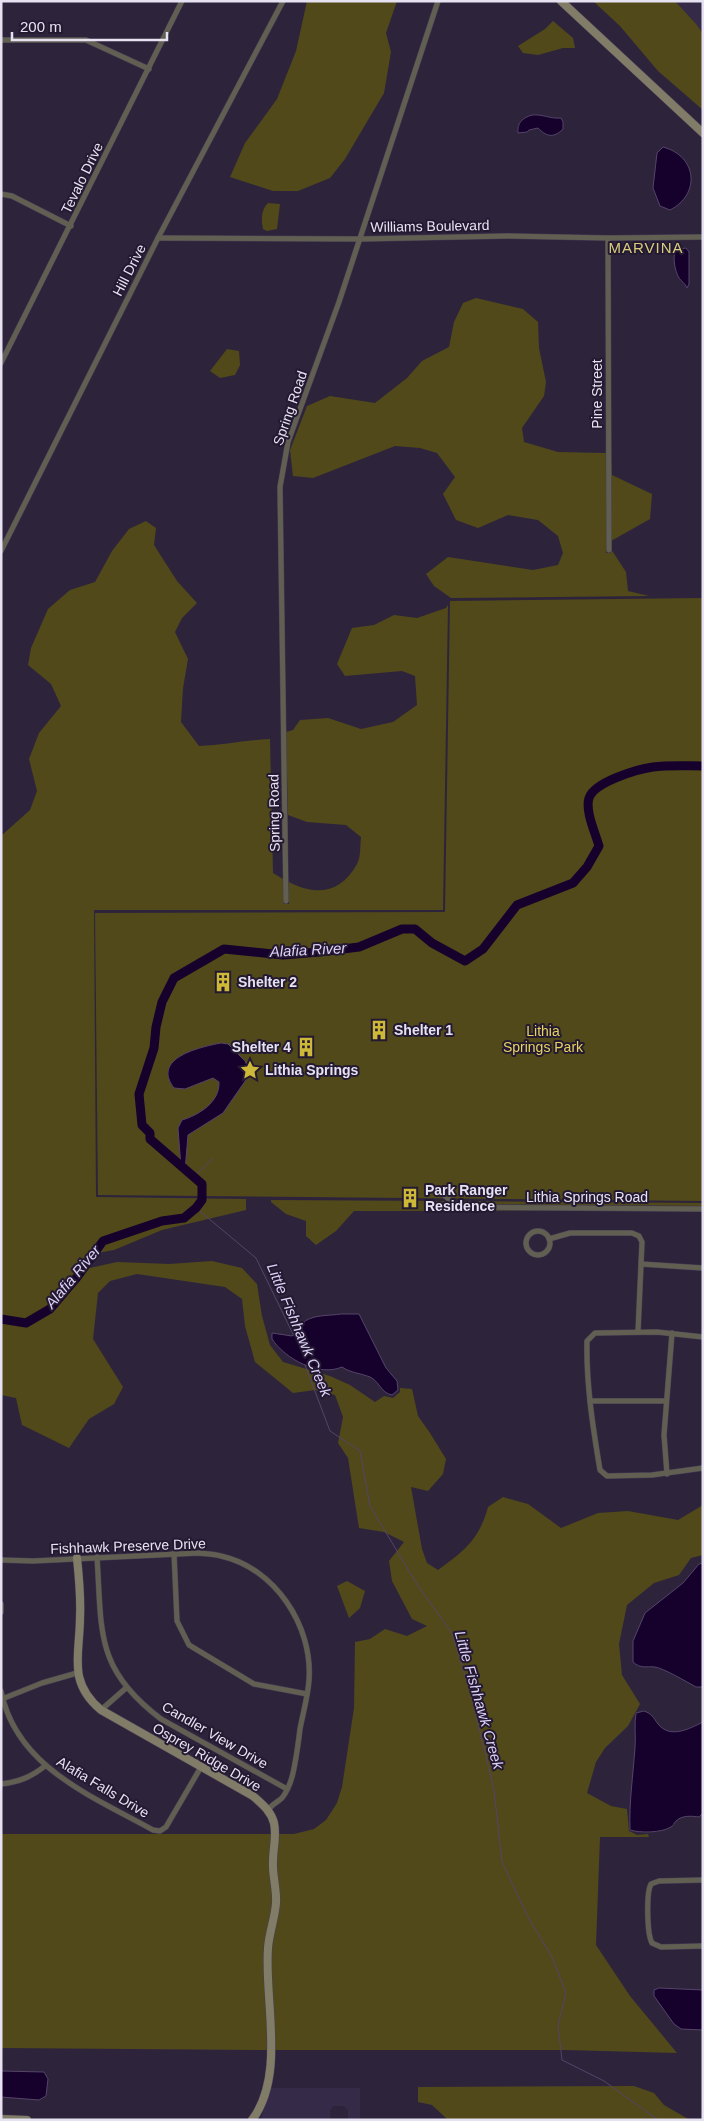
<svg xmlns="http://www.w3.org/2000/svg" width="704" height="2121" font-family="Helvetica,sans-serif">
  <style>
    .built { fill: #352a48 }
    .green { fill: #51491a }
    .water { fill: #16012d; stroke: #554468 }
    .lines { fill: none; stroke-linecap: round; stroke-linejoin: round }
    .stream { stroke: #554468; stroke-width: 1 }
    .river { stroke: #16012d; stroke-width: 9 }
    .street-casing { stroke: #473f55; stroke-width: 6 }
    .secondary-casing { stroke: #473f55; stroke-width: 9 }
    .street { stroke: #615f52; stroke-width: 5 }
    .secondary { stroke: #807c68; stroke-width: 8 }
    .labels { text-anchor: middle; stroke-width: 4; stroke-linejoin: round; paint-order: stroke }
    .street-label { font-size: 14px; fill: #e7e2f2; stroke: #231a32 }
    .poi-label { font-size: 14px; font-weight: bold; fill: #e7e2f2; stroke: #231a32; text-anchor: start }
    .park-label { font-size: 14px; fill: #e7d360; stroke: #231a32 }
    .neighbourhood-label { font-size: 15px; letter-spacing: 1px; fill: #dacc7e; stroke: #231a32 }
    .water-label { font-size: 15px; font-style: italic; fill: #dfd2f9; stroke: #231a32 }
  </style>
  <rect width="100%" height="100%" fill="#2d243c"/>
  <g class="built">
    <path d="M675,1H703V34L697,25Z"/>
    <path d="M269,2088H360V2120H348V2110L344,2106H333L330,2111V2120H261Z"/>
  </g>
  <g class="green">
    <path d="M307,1H397L386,33L391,52L384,93L345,159L330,178L298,191H273L230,177L245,143L277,99L296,51Z"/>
    <path d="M593,1H675L697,25L703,34V110L658,71L620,26Z"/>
    <path d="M553,21L573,38L575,48H563L538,55L523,53L518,46L545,29Z"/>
    <path d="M268,203L280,204L277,229L267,231L263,229C261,219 261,210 268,203Z"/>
    <path d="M476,298L523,309L538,322L539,348L546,382L544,396L522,428L524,442L558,452L606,453V553H611V549L626,572L628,591L649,596L451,598L434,586L426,574L448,557L533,570L558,565L563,553L558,536L538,520L508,515L478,528L456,520L443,494L455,477L437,453L420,448L395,446L313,478L293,476L290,450L307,406L330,396L375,403L407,378L422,361L449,347L454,322L463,303Z"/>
    <path d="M227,349L239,351L240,365L235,375L220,378L210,371Z"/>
    <path d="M611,454L612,475L652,494L650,519L611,541Z"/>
    <path d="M146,521L156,528L154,545L177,581L197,603L182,618L175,632L188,659L183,688L181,722L199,746C223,745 246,740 270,739L273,873L283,879L284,904H289V882C317,897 342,892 357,864C361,857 360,845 361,837L346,825L307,822L288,815L286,732L293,730L300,720L328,718L361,729L393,722L417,705L415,676L402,671L345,676L337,664L352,628L374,625L394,615L417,618L446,608L448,605L443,910H94L96,1197L246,1199V1210L162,1230L114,1250L87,1255L85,1269L117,1262L169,1264L212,1261L242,1268L257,1284L262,1316L270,1345L283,1362L330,1376L350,1385L375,1402L384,1396L393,1398L400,1392V1388L412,1389L418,1416L430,1433L446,1459L443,1474L428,1491L411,1487L422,1549L427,1563L438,1570C464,1551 479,1540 488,1507L503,1497L528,1504L561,1528L598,1513L628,1511L678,1520L703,1505V1555L691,1558L679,1575L654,1583L627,1605L619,1644L622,1675L640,1704L628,1726L605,1748L596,1762L587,1793L611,1806L627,1809L629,1831L637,1835L648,1834L649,1837H600L596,1945L630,1996L677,2053L566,2050H273L270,1985L277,1834H294L314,1829L326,1820L337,1803L342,1787L354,1708L355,1642L370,1639L385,1629L407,1636L427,1626L412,1619L392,1581L389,1561L404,1542L384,1532L359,1528L348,1458L338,1443L343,1417L335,1395L315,1390L293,1393L255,1362L245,1326L242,1299L225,1287L137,1274L110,1281L98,1293L93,1339L123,1387L114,1404L89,1419L69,1448L22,1425L16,1398L1,1395V836L30,810L37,791L29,759L39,733L61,706L51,684L28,665L31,648L48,609L70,590L95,582L112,551L129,529Z"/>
    <path d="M703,598V1201L98,1195L95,913L445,912L450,601Z"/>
    <path d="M271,1200L446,1201L459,1210L601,1211H354L336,1231L316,1245L306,1236V1221L286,1214L271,1202Z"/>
    <path d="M456,1201L703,1203V1206L460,1204Z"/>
    <path d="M347,1581L365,1591L360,1608L349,1618L337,1586Z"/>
    <path d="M1,1834H272L274,1902L265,1947V1985L268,2025V2050L1,2048Z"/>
    <path d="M634,2086L654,2093L664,2105L690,2120H448L432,2105L418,2102V2087Z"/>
  </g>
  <g class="water">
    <path d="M532,115C543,114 550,119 561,118L563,122V129C553,139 546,136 538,128L529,130L527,132L518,133C517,123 522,118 532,115Z"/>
    <path d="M663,147C697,156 701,194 670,210L660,206L653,188L657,153Z"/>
    <path d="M686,248L689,252V284L687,288C685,283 682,282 679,278C675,271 672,257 676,250Z"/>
    <path d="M221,1043L228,1044L245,1061L248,1068V1077L223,1113L188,1135L185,1171L181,1168L178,1128L182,1120C199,1115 220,1102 219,1082L213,1078L185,1089L174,1088C151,1058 200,1047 221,1043Z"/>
    <path d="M341,1314H359L386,1368L397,1381L398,1390L392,1395C381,1393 379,1381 370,1377C360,1373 351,1373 342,1367C319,1377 285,1359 272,1339V1333L292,1336C296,1332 298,1328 302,1324C310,1314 330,1316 341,1314Z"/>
    <path d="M703,1563V1687H696C687,1682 663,1668 655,1667C645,1666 641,1669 633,1662V1641L645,1613L683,1583L699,1564Z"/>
    <path d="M644,1711C652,1714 653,1717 658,1724C670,1739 689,1729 703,1722V1813L699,1817C692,1816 682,1815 676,1821C673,1824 674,1825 671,1827C661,1833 640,1833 630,1830C629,1802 633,1776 635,1748C636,1736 634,1725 636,1713Z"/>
    <path d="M659,1988L703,1990V2030L681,2029L674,2024L654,1996V1990Z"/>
    <path d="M1,2071L44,2072L48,2079L46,2096L39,2100L1,2097Z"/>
  </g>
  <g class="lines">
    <g class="stream">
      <path d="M194,1177L213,1158"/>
      <path d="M196,1208L256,1258L294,1336"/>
      <path d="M305,1365L330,1431L360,1451L370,1506L418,1586L452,1633L472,1699L494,1790L502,1862L528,1917L552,1957L566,1993L558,2025L562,2060L604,2081L658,2120"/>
    </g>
    <path class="river" d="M1,1319L26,1323L50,1309L78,1276L103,1241L162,1221L184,1218L196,1208L202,1200V1184L150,1139V1133L142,1125L139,1094L154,1048L156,1027L162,1002L174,978L224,949L283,955L319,952L359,947L402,929H415L432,943L465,961L483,949L517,905L573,883L587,867L599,846C595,832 585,811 589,798C594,782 638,769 653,767C669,765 686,766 703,766"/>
    <defs>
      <g id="street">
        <path d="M1,40H86L149,69"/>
        <path d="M1,194L12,196L71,226"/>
        <path d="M158,238L361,239L507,236L608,238L703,237"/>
        <path d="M608,238L609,550"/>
        <path d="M1,363L182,1"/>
        <path d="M1,551L158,238L283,1"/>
        <path d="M286,901L280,487L288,442L339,302L438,1"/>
        <path d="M445,1196L459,1207L703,1209"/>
        <circle cx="538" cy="1243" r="12"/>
        <path d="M549,1239L570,1233H632L639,1236L642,1242L638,1332"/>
        <path d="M641,1264L703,1268"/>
        <path d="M703,1337L657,1332L595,1333L587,1341C586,1384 593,1428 600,1470L607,1476L652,1475L703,1468"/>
        <path d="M590,1401H666"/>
        <path d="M667,1474L664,1435L672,1333"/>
        <path d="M174,1553L177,1621L189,1645L254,1684L307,1694"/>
        <path d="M97,1557C102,1633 95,1669 161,1719L287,1789"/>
        <path d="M1,1560L33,1561L199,1553C206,1554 214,1554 221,1556C275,1568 313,1626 309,1680C308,1696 303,1713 300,1729C298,1745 296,1762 292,1777C290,1784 286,1793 282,1798C277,1803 271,1804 268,1811"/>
        <path d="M1,1604V1612"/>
        <path d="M1,1691C16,1767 92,1796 153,1830L160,1831L166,1827L201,1767"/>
        <path d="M2,1699L42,1683L77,1673"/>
        <path d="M101,1710L126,1688"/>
        <path d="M1,1784C19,1782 31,1777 45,1766"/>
        <path d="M703,1880L659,1881L651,1884C646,1893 647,1934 652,1943L661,1947L703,1946"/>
      </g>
      <g id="secondary">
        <path d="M561,1L703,133"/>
        <path d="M77,1558C79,1577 81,1597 80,1617C80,1654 67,1682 101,1710L253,1796C262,1804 271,1811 274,1823C277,1836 273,1848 273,1861C272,1875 277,1889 276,1903C275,1918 269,1933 268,1948C264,2000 286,2075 252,2120"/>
        <path d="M1,2119L27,2120"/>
      </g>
    </defs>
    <use href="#street" class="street-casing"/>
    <use href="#secondary" class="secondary-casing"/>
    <use href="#street" class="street"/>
    <use href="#secondary" class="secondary"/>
  </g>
  <defs>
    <symbol id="building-bare" viewBox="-9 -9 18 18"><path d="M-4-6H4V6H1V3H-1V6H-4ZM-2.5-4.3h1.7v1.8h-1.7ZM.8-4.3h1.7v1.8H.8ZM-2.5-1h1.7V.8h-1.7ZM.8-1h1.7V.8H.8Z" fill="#ceb838" stroke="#231a32" stroke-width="2.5" paint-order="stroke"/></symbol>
    <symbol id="sight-bare" viewBox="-9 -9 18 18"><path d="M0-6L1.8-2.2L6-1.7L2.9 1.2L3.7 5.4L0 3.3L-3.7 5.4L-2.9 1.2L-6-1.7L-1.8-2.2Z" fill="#ceb838" stroke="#231a32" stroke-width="2.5" paint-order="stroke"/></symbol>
  </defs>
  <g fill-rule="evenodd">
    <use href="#building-bare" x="209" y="968" width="28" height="28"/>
    <use href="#building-bare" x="365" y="1016" width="28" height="28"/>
    <use href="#building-bare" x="292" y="1033" width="28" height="28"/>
    <use href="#sight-bare" x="236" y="1056" width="28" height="28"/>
    <use href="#building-bare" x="396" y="1184" width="28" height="28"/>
  </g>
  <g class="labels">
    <g class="street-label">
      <text transform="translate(82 178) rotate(-64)" y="5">Tevalo Drive</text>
      <text transform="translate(430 226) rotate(-1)" y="5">Williams Boulevard</text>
      <text transform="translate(129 270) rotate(-63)" y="5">Hill Drive</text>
      <text transform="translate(597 394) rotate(-90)" y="5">Pine Street</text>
      <text transform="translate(290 408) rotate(-71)" y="5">Spring Road</text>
      <text transform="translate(274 813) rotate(-91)" y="5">Spring Road</text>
      <text x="587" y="1202">Lithia Springs Road</text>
      <text transform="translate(128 1546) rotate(-2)" y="5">Fishhawk Preserve Drive</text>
      <text transform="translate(215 1735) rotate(30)" y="5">Candler View Drive</text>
      <text transform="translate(207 1757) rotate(30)" y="5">Osprey Ridge Drive</text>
      <text transform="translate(103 1787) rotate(31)" y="5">Alafia Falls Drive</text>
    </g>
    <g class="poi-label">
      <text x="238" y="987">Shelter 2</text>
      <text x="394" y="1035">Shelter 1</text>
      <text x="291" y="1052" text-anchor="end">Shelter 4</text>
      <text x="265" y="1075">Lithia Springs</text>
      <text x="425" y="1195">Park Ranger<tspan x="425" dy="16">Residence</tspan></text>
    </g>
    <g class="park-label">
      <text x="543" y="1036">Lithia<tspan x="543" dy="16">Springs Park</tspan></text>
    </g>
    <g class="neighbourhood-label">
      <text x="646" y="253">MARVINA</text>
    </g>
    <g class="water-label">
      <text transform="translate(308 950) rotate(-3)" y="5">Alafia River</text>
      <text transform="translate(73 1277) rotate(-50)" y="5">Alafia River</text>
      <text transform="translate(299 1330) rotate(67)" y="5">Little Fishhawk Creek</text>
      <text transform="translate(479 1700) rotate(74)" y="5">Little Fishhawk Creek</text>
    </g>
  </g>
  <rect width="704" height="2121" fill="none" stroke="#e7e2f2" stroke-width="5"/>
  <path d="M12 32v8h155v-8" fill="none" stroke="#e7e2f2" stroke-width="2.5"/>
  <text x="20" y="32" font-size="15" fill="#e7e2f2" stroke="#231a32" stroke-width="4" paint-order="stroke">200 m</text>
</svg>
